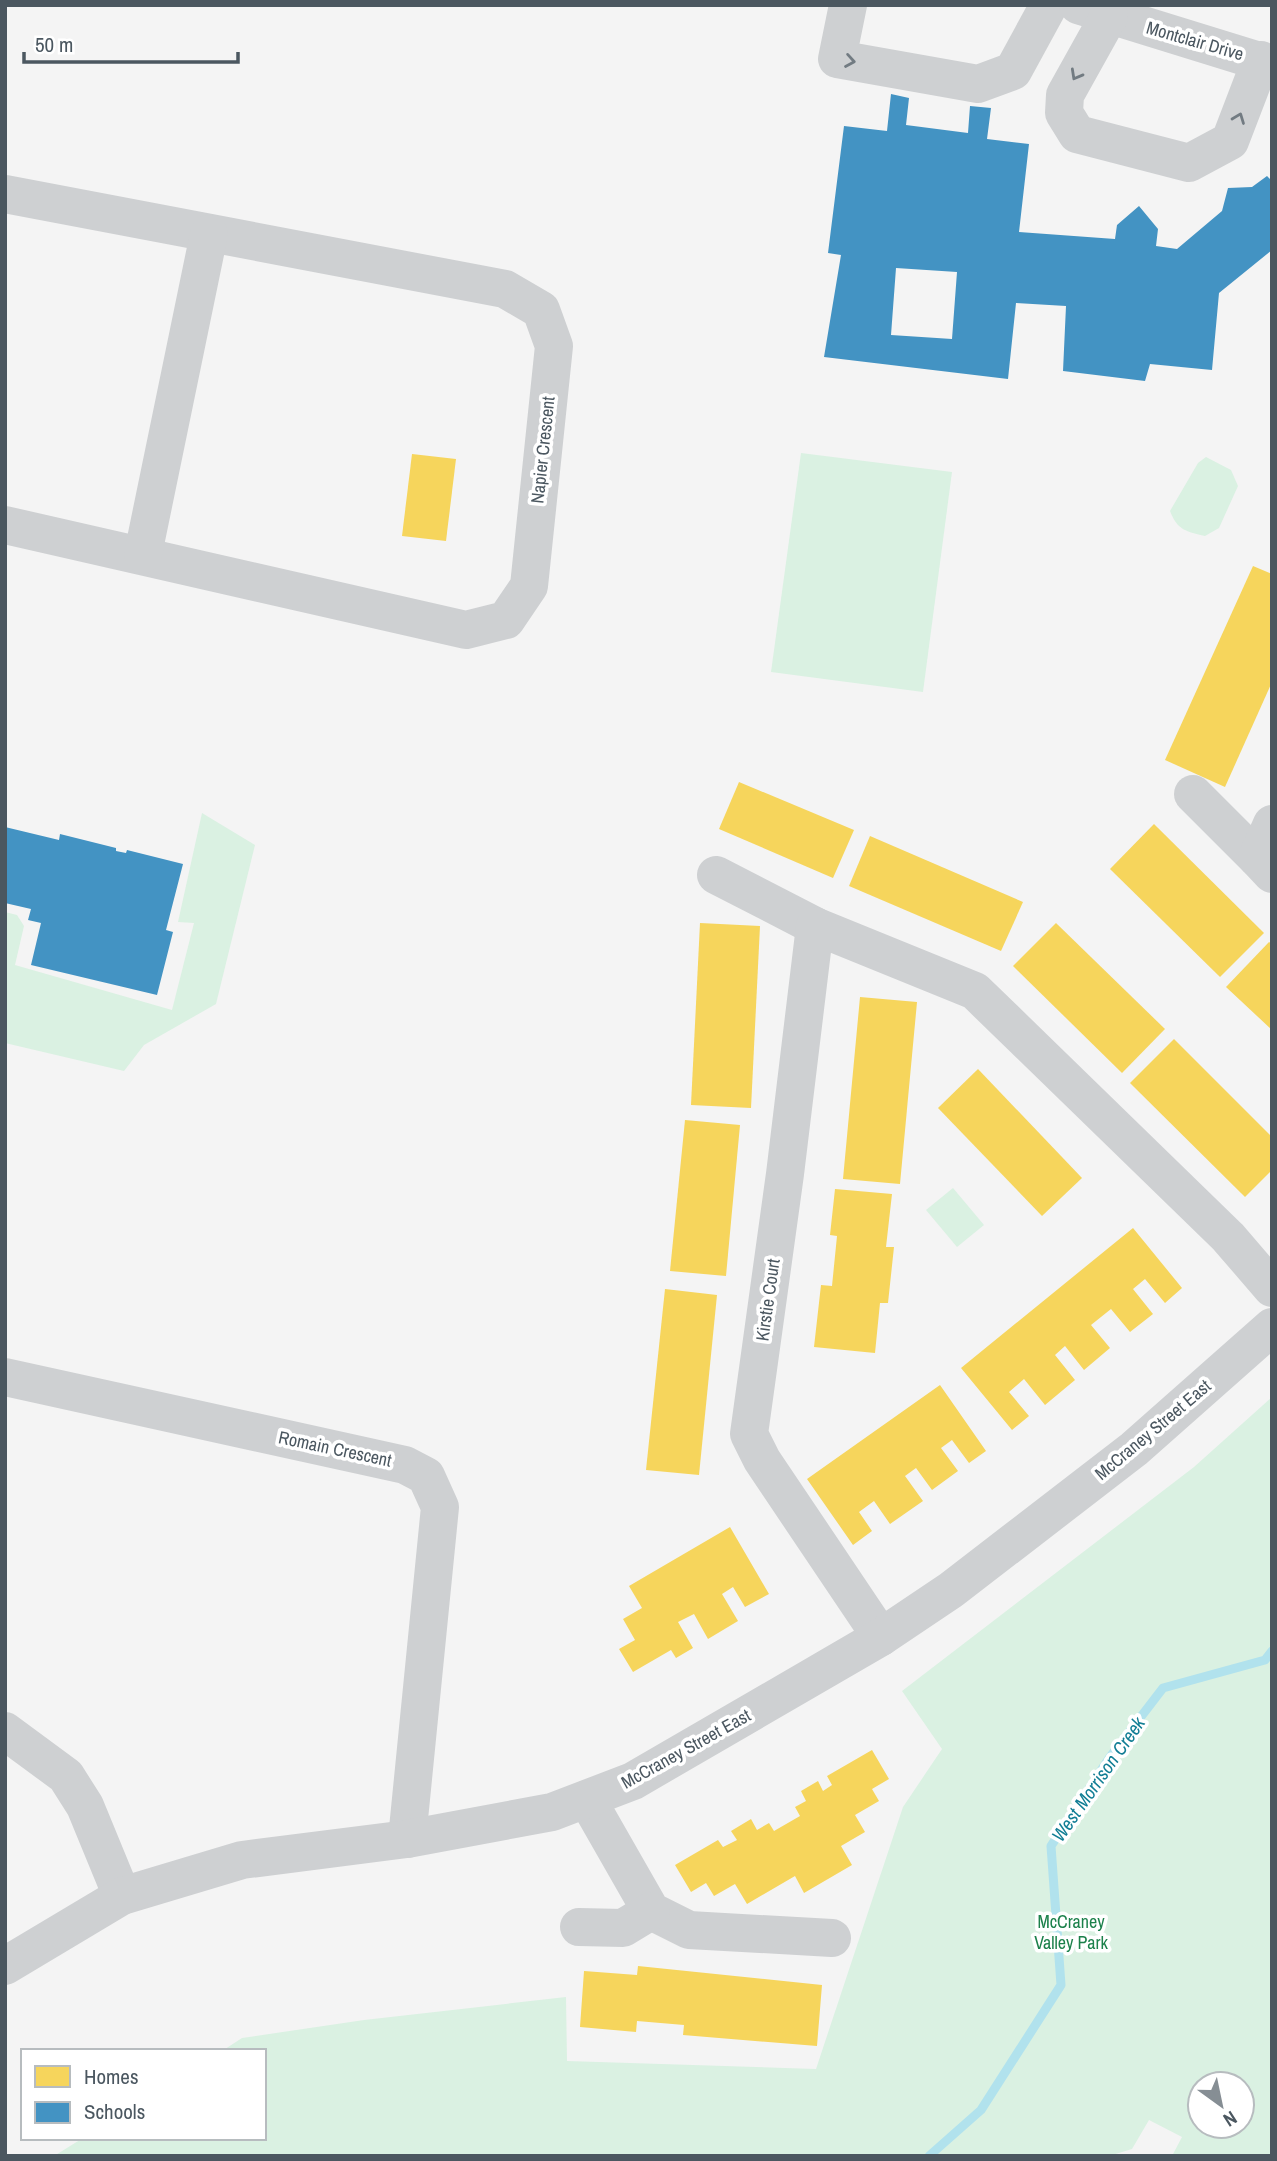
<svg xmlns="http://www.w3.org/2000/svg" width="1277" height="2161" font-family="'Archivo Narrow',sans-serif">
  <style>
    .green { fill: #daf1e2; fill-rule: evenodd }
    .homes { fill: #f6d55c }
    .schools { fill: #4393c3; fill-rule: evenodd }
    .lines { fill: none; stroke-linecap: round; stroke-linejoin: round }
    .stream { stroke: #b1e2ed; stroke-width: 9 }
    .minor { stroke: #ced0d2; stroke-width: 38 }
    .oneway { stroke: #727b82 }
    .labels { text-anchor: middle; stroke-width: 7; stroke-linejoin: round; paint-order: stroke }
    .street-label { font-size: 18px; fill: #4b5760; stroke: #fff }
    .park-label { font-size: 18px; fill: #1c814b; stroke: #fff }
    .water-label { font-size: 19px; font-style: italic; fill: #127e95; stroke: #fff }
  </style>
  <rect width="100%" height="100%" fill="#f4f4f4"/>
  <g class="green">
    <path d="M801,453L952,472L923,692L771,672Z"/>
    <path d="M1206,457L1231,470L1238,486L1219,528L1205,536C1187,532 1177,530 1170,511L1198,463Z"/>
    <path d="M202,813L255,845L216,1004L144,1045L124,1071L5,1043V912L17,915L24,926L15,965L172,1010L194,923L178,922Z"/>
    <path d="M953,1188L984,1225L957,1247L926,1210Z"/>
    <path d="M1272,1397V2156H1172L1182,2137L1149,2120L1132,2149L1109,2156H54L83,2138H264V2051H222L242,2038L364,2020L566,1997L567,2061L816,2069L903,1807L942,1749L902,1691L1194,1467ZM1242,2084V2126H1200V2084Z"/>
  </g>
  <g class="homes">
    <path d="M412,454L456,459L446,541L402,536Z"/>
    <path d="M1253,566L1272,574V682L1225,787L1165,760Z"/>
    <path d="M739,782L854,830L833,878L719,829Z"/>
    <path d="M1154,824L1264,933L1220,977L1110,869Z"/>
    <path d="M870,836L1023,902L1001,951L849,886Z"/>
    <path d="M700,923L760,926L751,1108L691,1105Z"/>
    <path d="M1056,923L1165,1029L1122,1073L1013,966Z"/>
    <path d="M1269,942L1272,944V1030L1226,987Z"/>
    <path d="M860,997L917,1002L900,1184L843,1179Z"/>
    <path d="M1174,1039L1272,1137V1170L1245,1197L1130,1083Z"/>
    <path d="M978,1069L1082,1178L1042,1216L938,1108Z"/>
    <path d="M685,1120L740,1125L726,1276L670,1271Z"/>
    <path d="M835,1189L892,1194L886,1247H894L888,1303H880L875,1353L814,1347L821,1285L832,1286L837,1236L830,1235Z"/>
    <path d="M1133,1228L1182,1288L1165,1303L1145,1279L1133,1289L1153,1314L1130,1332L1111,1309L1091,1325L1110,1348L1084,1370L1065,1346L1055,1355L1075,1380L1045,1405L1024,1379L1009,1392L1029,1416L1012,1430L961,1368Z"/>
    <path d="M665,1289L717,1295L699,1475L646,1470Z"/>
    <path d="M940,1385L986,1451L969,1463L952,1440L941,1448L958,1471L932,1490L916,1468L905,1476L923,1501L890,1524L874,1501L859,1512L872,1531L853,1545L807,1479Z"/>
    <path d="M730,1527L769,1594L745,1607L733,1587L722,1594L738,1621L708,1639L694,1614L678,1622L693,1648L676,1658L671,1650L633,1672L619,1649L635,1640L623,1619L642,1608L629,1586Z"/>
    <path d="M872,1750L889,1779L872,1789L879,1801L855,1815L865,1832L841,1846L852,1865L804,1893L795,1876L747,1904L735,1884L714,1896L706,1883L691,1892L675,1865L718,1840L723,1847L737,1840L731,1831L751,1819L757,1830L769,1823L774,1831L800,1816L795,1807L806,1801L801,1791L818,1781L823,1791L832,1785L827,1776Z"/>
    <path d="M638,1966L822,1985L817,2046L683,2035L684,2025L637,2021L636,2032L580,2027L584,1971L637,1975Z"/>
  </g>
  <g class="schools">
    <path d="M891,94L909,98L906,125L968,133L970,106L991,108L987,139L1029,144L1019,232L1115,239L1117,225L1139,206L1158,229L1156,246L1177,249L1222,211L1228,188L1252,187L1267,176L1272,181V250L1219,293L1212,370L1150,364L1145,381L1063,371L1066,306L1016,303L1008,379L824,357L841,255L828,253L844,126L887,131ZM896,268L957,272L952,339L891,335Z"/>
    <path d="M5,827L59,840L60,834L116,848V851L126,853L127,850L183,864L166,930L173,932L157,995L31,965L41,923L28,920L31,909L5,903Z"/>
  </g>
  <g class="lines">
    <path class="stream" d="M929,2156L981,2110L1061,1985L1051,1846L1110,1757L1163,1688L1265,1660L1272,1651"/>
    <g class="minor">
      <path d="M848,5L837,59L978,84L1013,71L1049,5"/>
      <path d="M1078,5L1272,65"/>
      <path d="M1109,16L1065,95L1064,113L1077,134L1189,163L1230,141L1261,60"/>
      <path d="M5,194L505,289L541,310L554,346L529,586L506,620L466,630L5,525"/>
      <path d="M143,554L209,234"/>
      <path d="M1193,794L1257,858"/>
      <path d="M1272,824L1257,858L1272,874"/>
      <path d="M716,875L815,926"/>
      <path d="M5,1377L405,1465L426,1476L440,1507L407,1839"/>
      <path d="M881,1637L762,1460L749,1434L785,1174L815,926L975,991L1228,1237L1272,1288"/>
      <path d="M5,1731L66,1776L85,1806L122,1896"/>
      <path d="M587,1799L651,1911L689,1930L832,1938"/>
      <path d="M579,1927L623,1928L651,1911"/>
      <path d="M5,1966L122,1896L242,1860L407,1839L552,1812L633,1781L881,1637L951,1590L1134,1449L1272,1327"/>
    </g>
  </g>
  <defs><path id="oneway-chevron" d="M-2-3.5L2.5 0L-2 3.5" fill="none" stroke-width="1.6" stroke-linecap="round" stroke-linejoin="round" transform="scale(1.75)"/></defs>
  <g class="oneway">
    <use href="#oneway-chevron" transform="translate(850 61) rotate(10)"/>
    <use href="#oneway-chevron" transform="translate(1076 75) rotate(119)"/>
    <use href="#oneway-chevron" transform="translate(1239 118) rotate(-69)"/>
  </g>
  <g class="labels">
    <g class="street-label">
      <text transform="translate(1195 41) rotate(16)" y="6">Montclair Drive</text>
      <text transform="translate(543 450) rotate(-84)" y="6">Napier Crescent</text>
      <text transform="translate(768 1300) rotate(-82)" y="6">Kirstie Court</text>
      <text transform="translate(1153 1430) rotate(-40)" y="6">McCraney Street East</text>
      <text transform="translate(335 1449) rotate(12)" y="6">Romain Crescent</text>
      <text transform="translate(686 1749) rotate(-29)" y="6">McCraney Street East</text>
    </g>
    <g class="park-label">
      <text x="1071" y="1928">McCraney<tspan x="1071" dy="21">Valley Park</tspan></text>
    </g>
    <g class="water-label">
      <text transform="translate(1098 1779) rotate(-55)" y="7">West Morrison Creek</text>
    </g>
  </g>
  <rect width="1277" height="2161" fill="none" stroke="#4b5760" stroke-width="14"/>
  <rect x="21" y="2049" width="245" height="91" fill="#ffffff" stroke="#b7bcbf" stroke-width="2"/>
  <rect x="35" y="2066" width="35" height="21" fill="#f6d55c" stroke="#b7bcbf" stroke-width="2"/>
  <text x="84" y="2084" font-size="21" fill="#4b5760">Homes</text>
  <rect x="35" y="2102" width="35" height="21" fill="#4393c3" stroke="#b7bcbf" stroke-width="2"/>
  <text x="84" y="2119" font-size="21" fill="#4b5760">Schools</text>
  <g transform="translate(1221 2105) rotate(147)"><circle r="33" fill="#ffffff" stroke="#b7bcbf" stroke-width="2"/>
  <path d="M0-5L12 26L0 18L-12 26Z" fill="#868e94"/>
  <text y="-10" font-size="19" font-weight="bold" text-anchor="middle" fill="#4b5760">N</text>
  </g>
  <path d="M24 52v10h214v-10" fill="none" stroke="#4b5760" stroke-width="3.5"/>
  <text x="35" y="52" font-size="21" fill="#4b5760" stroke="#ffffff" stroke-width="5" paint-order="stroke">50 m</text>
</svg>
